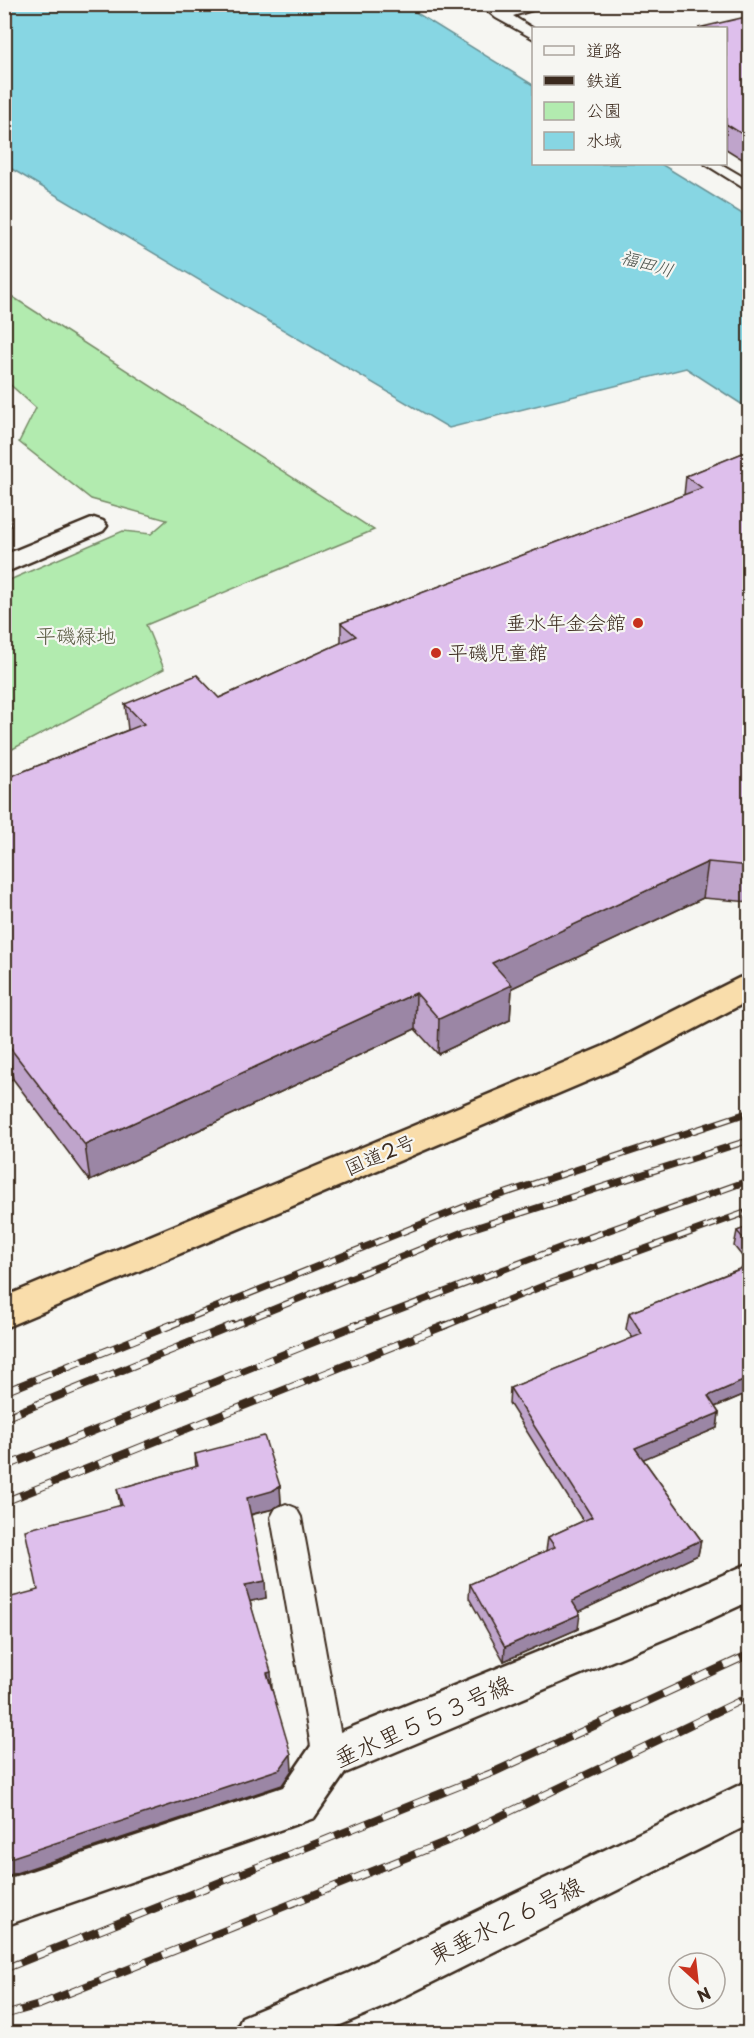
<svg xmlns="http://www.w3.org/2000/svg" width="754" height="2038" font-family="'Playpen Sans','Klee One',sans-serif">
  <style>
    .green { fill: #b2ebaf; stroke: #768a66; stroke-width: 1.5 }
    .water { fill: #87d6e3; stroke: #699194; stroke-width: 1.5 }
    .lines { fill: none; stroke-linecap: round; stroke-linejoin: round }
    .service-casing { stroke: #3b2a1e; stroke-width: 4 }
    .minor-casing { stroke: #3b2a1e; stroke-width: 5 }
    .tertiary-casing { stroke: #3b2a1e; stroke-width: 5 }
    .trunk-casing { stroke: #3b2a1e; stroke-width: 5 }
    .service { fill: #f6f6f2; fill-rule: evenodd }
    .minor { fill: #f6f6f2; fill-rule: evenodd }
    .tertiary { fill: #f6f6f2; fill-rule: evenodd }
    .trunk { fill: #f9ddab; fill-rule: evenodd }
    .rail-far1-casing { stroke: #3b2a1e; stroke-width: 7 }
    .rail-casing { stroke: #3b2a1e; stroke-width: 8 }
    .rail-far1 { stroke: #f6f6f2; stroke-width: 4.5; stroke-dasharray: 14; stroke-linecap: butt }
    .rail { stroke: #f6f6f2; stroke-width: 6; stroke-dasharray: 17; stroke-linecap: butt }
    .wall { fill: #bfa4cb; stroke: #3b2a1e; stroke-width: 1.5 }
    .shaded-wall { fill: #9b86a5; stroke: #3b2a1e; stroke-width: 1.5 }
    .building { fill: #debfec; stroke: #3b2a1e; stroke-width: 1.5 }
    .poi-dot { fill: #c8321e; stroke: #f6f6f2; stroke-width: 2 }
    .labels { text-anchor: middle; stroke-width: 4.5; stroke-linejoin: round; paint-order: stroke }
    .far-water-label { font-size: 18px; font-style: italic; fill: #4e554f; stroke: #f6f6f2 }
    .poi-label { font-size: 20px; fill: #3b2a1e; stroke: #f6f6f2; text-anchor: end }
    .park-label { font-size: 20px; fill: #595a42; stroke: #f6f6f2 }
    .street-label { font-size: 20px; fill: #3b2a1e; stroke: #f6f6f2 }
    .near-street-label { font-size: 24px; fill: #3b2a1e; stroke: #f6f6f2 }
  </style>
  <rect width="100%" height="100%" fill="#f6f6f2"/>
  <filter id="ink" filterUnits="userSpaceOnUse"><feTurbulence type="fractalNoise" baseFrequency=".0167" numOctaves="2"/><feDisplacementMap in="SourceGraphic" scale="12" xChannelSelector="R" yChannelSelector="G"/><feConvolveMatrix kernelMatrix="1 2 1 2 8 2 1 2 1" color-interpolation-filters="sRGB"/></filter>
  <g filter="url(#ink)">
    <path class="green" d="M5,292L374,530L146,625L164,669L5,753V582L123,531L151,534L167,520L91,499L19,442L36,408L5,380Z"/>
    <path class="water" d="M5,4L404,5L533,85L534,164H661L749,218V409L686,368L449,428L5,165Z"/>
    <g class="lines">
      <defs>
        <g id="service">
          <path d="M479,4H495L504,10L528,4H552L513,16L534,29V39L496,18Z"/>
          <path d="M705,164H721L750,181V192Z"/>
          <path d="M286,1504L296,1508L301,1517L345,1758L340,1769L329,1773L318,1769L313,1758L271,1517L276,1508Z"/>
        </g>
        <g id="minor">
          <path d="M750,1563V1601L698,1625L345,1773L314,1818L4,1926V1880L283,1787L313,1743L668,1599Z"/>
          <path d="M750,1780V1824L381,2008L319,2034H235L242,2017L349,1973Z"/>
        </g>
        <path id="tertiary" d="M94,518L103,521L107,526L103,531L4,573V555Z"/>
        <path id="trunk" d="M750,975V1000L628,1064L4,1328V1297L604,1046L739,978Z"/>
      </defs>
      <use href="#service" class="service-casing"/>
      <use href="#minor" class="minor-casing"/>
      <use href="#tertiary" class="tertiary-casing"/>
      <use href="#trunk" class="trunk-casing"/>
      <use href="#service" class="service"/>
      <use href="#minor" class="minor"/>
      <use href="#tertiary" class="tertiary"/>
      <use href="#trunk" class="trunk"/>
      <defs>
        <g id="rail-far1">
          <path d="M167,1327L464,1207L750,1112"/>
          <path d="M230,1327L465,1231L750,1140"/>
          <path d="M353,1327L562,1247L750,1180"/>
          <path d="M442,1327L548,1284L750,1211"/>
        </g>
        <g id="rail">
          <path d="M4,1392L171,1325"/>
          <path d="M4,1418L233,1325"/>
          <path d="M4,1467L356,1325"/>
          <path d="M4,1502L446,1325"/>
          <path d="M4,1969L494,1772L750,1654"/>
          <path d="M4,2015L39,2005L455,1838L750,1696"/>
        </g>
      </defs>
      <use href="#rail-far1" class="rail-far1-casing"/>
      <use href="#rail" class="rail-casing"/>
      <use href="#rail-far1" class="rail-far1"/>
      <use href="#rail" class="rail"/>
    </g>
    <g class="wall">
      <path d="M750,16V164L726,149V28Z"/>
      <path d="M750,450V902L703,898L512,988L510,1020L438,1054L415,1029L90,1181L13,1079L4,1082V779L128,730L125,704L219,698L341,643V623L684,495L686,476Z"/>
      <path d="M750,1226V1392L715,1407L719,1413L717,1428L643,1459L701,1540L698,1555L578,1612V1629L504,1661L469,1598L470,1584L546,1551L548,1537L583,1521L509,1403L510,1388L633,1338L626,1329L629,1313L749,1265L734,1246L737,1231Z"/>
      <path d="M195,1454L280,1486L281,1504L273,1509L251,1515L266,1598L250,1601L292,1770L282,1785L4,1877V1599L38,1591L120,1505L117,1489L196,1467Z"/>
      <path d="M750,1473V1486L747,1483Z"/>
    </g>
    <g class="shaded-wall">
      <path d="M6,492L11,526L4,529V493Z"/>
      <path d="M708,862L703,898L512,988L510,1020L438,1054L439,1019L492,963Z"/>
      <path d="M416,993L415,1029L90,1181L85,1145Z"/>
      <path d="M7,1044L13,1079L4,1082V1045Z"/>
      <path d="M750,1378V1392L705,1411L708,1396Z"/>
      <path d="M719,1413L717,1428L632,1464L635,1448Z"/>
      <path d="M280,1486L281,1504L273,1509L248,1515L247,1498Z"/>
      <path d="M701,1540L698,1555L570,1616L572,1601Z"/>
      <path d="M265,1581L266,1598L247,1602L245,1585Z"/>
      <path d="M580,1614L578,1629L504,1661L505,1647Z"/>
      <path d="M271,1672L272,1688L267,1673Z"/>
      <path d="M291,1754L292,1770L282,1785L4,1877V1860Z"/>
    </g>
    <g class="building">
      <path d="M750,16V139L726,124V28H698Z"/>
      <path d="M750,450V866L708,862L492,963L512,985L439,1019L416,993L85,1145L7,1044L4,1045V779L144,724L125,704L197,675L219,698L356,636L341,623L702,488L686,476Z"/>
      <path d="M750,1226V1246L737,1231Z"/>
      <path d="M750,1265V1378L708,1396L719,1413L635,1448L701,1540L572,1601L580,1614L505,1647L470,1584L555,1547L548,1537L592,1517L510,1388L642,1334L629,1313Z"/>
      <path d="M264,1436L280,1486L272,1491L247,1498L265,1581L245,1585L271,1672L267,1673L291,1754L280,1769L4,1860V1599L38,1590L25,1530L122,1505L117,1489L198,1466L195,1454Z"/>
    </g>
  </g>
  <g class="poi-dot">
    <circle cx="638" cy="623" r="6"/>
    <circle cx="436" cy="653" r="6"/>
  </g>
  <g class="labels">
    <g class="far-water-label">
      <text transform="translate(647 264) rotate(16)" y="6">福田川</text>
    </g>
    <g class="poi-label">
      <text x="626" y="630">垂水年金会館</text>
      <text x="448" y="660" text-anchor="start">平磯児童館</text>
    </g>
    <g class="park-label">
      <text x="76" y="643">平磯緑地</text>
    </g>
    <g class="street-label">
      <text transform="translate(380 1155) rotate(-23)" y="7">国道2号</text>
    </g>
    <g class="near-street-label">
      <text transform="translate(423 1722) rotate(-24)" y="8">垂水里５５３号線</text>
      <text transform="translate(506 1921) rotate(-26)" y="8">東垂水２６号線</text>
    </g>
  </g>
  <rect width="754" height="2038" fill="none" stroke="#f6f6f2" stroke-width="24"/>
  <rect x="12" y="12" width="730" height="2014" fill="none" stroke="#3b2a1e" stroke-width="2" filter="url(#ink)"/>
  <rect x="532" y="27" width="195" height="138" fill="#f6f6f2" stroke="#aba49d" stroke-width="1.5"/>
  <rect x="544" y="46" width="30" height="9" fill="#f6f6f2" stroke="#aba49d" stroke-width="1.5"/>
  <text x="586" y="57" font-size="18" fill="#3b2a1e">道路</text>
  <rect x="544" y="76" width="30" height="9" fill="#3b2a1e" stroke="#aba49d" stroke-width="1.5"/>
  <text x="586" y="87" font-size="18" fill="#3b2a1e">鉄道</text>
  <rect x="544" y="102" width="30" height="18" fill="#b2ebaf" stroke="#aba49d" stroke-width="1.5"/>
  <text x="586" y="117" font-size="18" fill="#3b2a1e">公園</text>
  <rect x="544" y="132" width="30" height="18" fill="#87d6e3" stroke="#aba49d" stroke-width="1.5"/>
  <text x="586" y="147" font-size="18" fill="#3b2a1e">水域</text>
  <g transform="translate(697 1981) rotate(153)"><circle r="28" fill="#f6f6f2" stroke="#aba49d" stroke-width="1.5"/>
  <path d="M0-4.5L10 22L0 15L-10 22Z" fill="#c8321e"/>
  <text y="-9" font-size="16" font-weight="bold" text-anchor="middle" fill="#3b2a1e">N</text>
  </g>
</svg>
